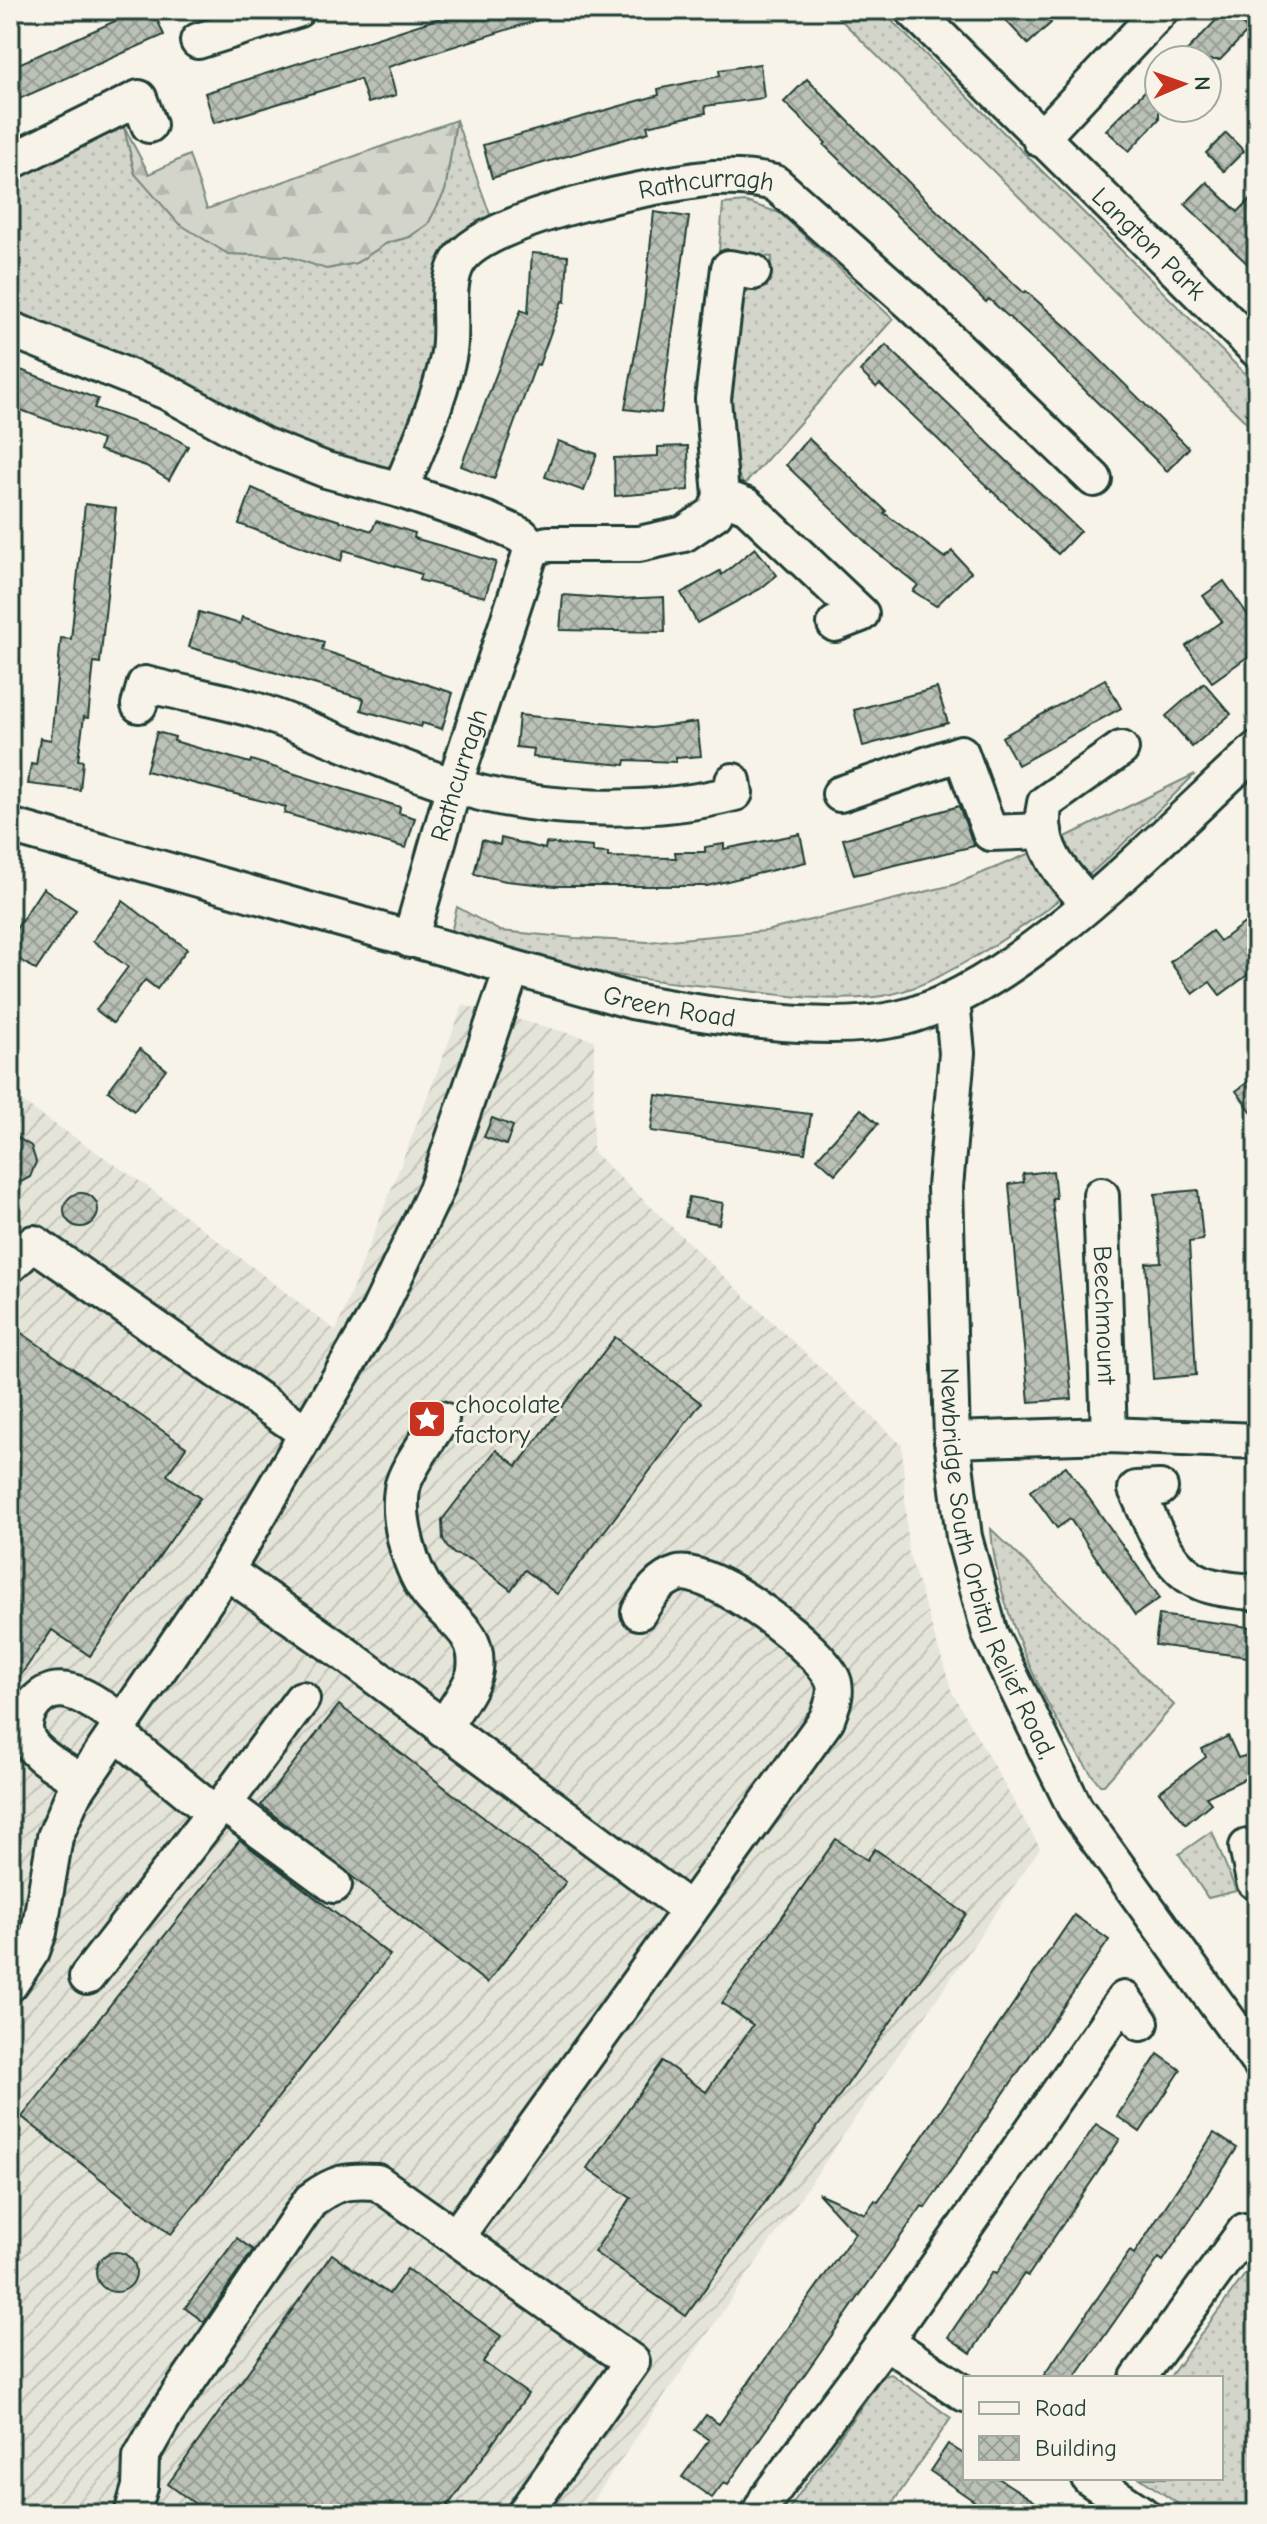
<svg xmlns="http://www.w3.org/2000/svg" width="1267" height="2524" font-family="'Comic Neue',sans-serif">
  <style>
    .industrial { fill: url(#industrial-furrows) }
    .grass { fill: url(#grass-dots); stroke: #79897f; stroke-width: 2 }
    .forest { fill: url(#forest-firs); stroke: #79897f; stroke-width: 2 }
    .building { fill: url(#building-cross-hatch); stroke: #1f3d34; stroke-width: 2 }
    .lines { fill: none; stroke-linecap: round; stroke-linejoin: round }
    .minor-casing { stroke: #1f3d34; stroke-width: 40 }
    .minor { stroke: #f7f3e8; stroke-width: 34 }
    .labels { text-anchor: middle; stroke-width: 6; stroke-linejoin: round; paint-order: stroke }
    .street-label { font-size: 26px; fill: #1f3d34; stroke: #f7f3e8 }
    .poi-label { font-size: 26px; fill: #1f3d34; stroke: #f7f3e8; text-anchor: start }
  </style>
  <defs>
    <pattern id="industrial-furrows" width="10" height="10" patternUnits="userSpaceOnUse" patternTransform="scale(2)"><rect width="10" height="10" fill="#e5e4d9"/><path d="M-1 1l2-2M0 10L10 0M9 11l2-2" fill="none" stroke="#c4c4bb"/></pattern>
    <pattern id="grass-dots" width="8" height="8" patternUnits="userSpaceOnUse" patternTransform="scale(2)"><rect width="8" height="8" fill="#d3d5ca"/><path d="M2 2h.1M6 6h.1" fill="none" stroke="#b5b8ae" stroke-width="1.8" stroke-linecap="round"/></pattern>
    <pattern id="forest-firs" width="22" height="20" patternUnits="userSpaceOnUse" patternTransform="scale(2)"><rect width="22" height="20" fill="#d3d5ca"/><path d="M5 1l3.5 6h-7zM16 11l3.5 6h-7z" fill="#b5b8ae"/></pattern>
    <pattern id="building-cross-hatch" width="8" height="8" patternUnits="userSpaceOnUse" patternTransform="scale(2)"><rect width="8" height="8" fill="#bbc1b6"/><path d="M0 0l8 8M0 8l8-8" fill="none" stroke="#979e95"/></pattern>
  </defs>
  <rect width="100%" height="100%" fill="#f7f3e8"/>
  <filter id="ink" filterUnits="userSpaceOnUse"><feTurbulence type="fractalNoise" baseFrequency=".0125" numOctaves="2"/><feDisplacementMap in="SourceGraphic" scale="16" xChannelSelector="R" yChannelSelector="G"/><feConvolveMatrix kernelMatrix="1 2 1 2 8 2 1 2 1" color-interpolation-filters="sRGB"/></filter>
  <g filter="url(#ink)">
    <path class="industrial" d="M463,1005L594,1040L593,1152L902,1445L908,1551L952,1692L1040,1848L584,2514H10V1094L144,1184L336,1331Z"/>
    <g class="grass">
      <path d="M831,10H881L1257,386V433Z"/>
      <path d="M456,120L492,220L399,460L385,468L369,469L267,430L10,317V178L90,138L124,127L135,174L228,254L288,256L327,269L356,263L387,243L410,237L445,191Z"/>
      <path d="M746,202L780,213L893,319L744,485C709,432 733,354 741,295L752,287H767L772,257L719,252L723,204Z"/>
      <path d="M1195,774C1124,845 1059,909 971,959C943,975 914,991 882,996C825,1004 763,992 706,986C620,978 532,964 451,933L457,907L500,931L575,938L648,942L766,931L953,885L1043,848Z"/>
      <path d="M991,1529L1174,1705L1104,1785H1100C1050,1722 996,1609 991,1529Z"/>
      <path d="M1212,1831L1236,1891L1208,1898L1179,1854Z"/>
      <path d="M1257,2258V2509L1236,2514H1193L1140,2478H1221V2378H1169Z"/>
      <path d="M891,2374L951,2418L885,2514H785L883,2376Z"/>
    </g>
    <path class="forest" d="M456,120L445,191L428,224L409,237L387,243L356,263L326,269L288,256L228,254L178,223L135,174L124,127L149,174L189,155L207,209Z"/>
    <g class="building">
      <path d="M140,10H153L164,35L10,103V70L16,65Z"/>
      <path d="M465,10H554V15L388,67L396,95L368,103L360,79L214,123L205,93Z"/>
      <path d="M996,10H1038L1051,23L1028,44Z"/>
      <path d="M1226,10L1249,30L1220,60H1178Z"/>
      <path d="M760,64L764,98L705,106L706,113L647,126L649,132L492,178L483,145L659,95L658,89L720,76L719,70Z"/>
      <path d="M1159,77V119L1129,151L1106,130Z"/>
      <path d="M807,79L934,208L1024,293L1026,291L1070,330L1189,448L1167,471L1036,342L989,299L986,302L824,145L826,143L784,102Z"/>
      <path d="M1226,133L1244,151L1224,171L1206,153Z"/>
      <path d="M1207,182L1238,212L1257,192V273L1185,204Z"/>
      <path d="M654,212L689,217L661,413L625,409L644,304Z"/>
      <path d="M532,253L568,256L565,302L562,301L539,365L536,364L494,479L461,466L521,310L528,313Z"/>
      <path d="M886,345L1080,531L1058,554L880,384L876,387L860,371Z"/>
      <path d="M10,366L98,399L94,408L169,435L188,446L169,480L146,466L99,450L102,440L10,406Z"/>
      <path d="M808,438L886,511L884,513L945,558L952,551L971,572L936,606L913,591L918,585L874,550L786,465Z"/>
      <path d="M558,441L597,454L584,491L545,477Z"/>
      <path d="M688,446L689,490L615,496L614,458L658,456V447Z"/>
      <path d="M252,488L290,505L372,531L376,521L415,533L414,538L496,562L485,597L419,580L421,574L344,550L341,561L239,524Z"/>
      <path d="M85,504L116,508L100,663L94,662L88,718L84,717L78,760L83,761L80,790L28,784L31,764L36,765L40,738L51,740L61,638L71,639Z"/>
      <path d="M755,548L777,575L760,589L697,623L681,593L720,571L722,575Z"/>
      <path d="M1224,581L1257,628V650L1212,682L1186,646L1222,621L1203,596Z"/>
      <path d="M563,595L618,599L664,597L665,632L560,630Z"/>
      <path d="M199,612L240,624L242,617L324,642L322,650L453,693L442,729L422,723L421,727L361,710L364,699L189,647Z"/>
      <path d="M1105,679L1121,708L1018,765L1002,737Z"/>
      <path d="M1204,683L1231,714L1192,747L1166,716Z"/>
      <path d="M937,688L948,723L863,746L854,710Z"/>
      <path d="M519,715L651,728L697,722L701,756L676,758V762L626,760L625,765L533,757L534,749L516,747Z"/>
      <path d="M157,732L175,737L174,741L250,763L251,760L400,807L399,813L415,818L406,848L284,813L286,807L146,771Z"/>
      <path d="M959,806L974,846L854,875L843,839Z"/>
      <path d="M800,834L806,862L707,886H555L506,881L474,874L482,840L500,845L501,838L545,849L546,843L593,847V852L608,853V857L676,858L675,852H705V847L724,844V849Z"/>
      <path d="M43,888L76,910L36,970L10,953V938Z"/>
      <path d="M123,901L187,949L157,989L145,980L113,1023L96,1010L128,967L93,941Z"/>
      <path d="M1257,914V968L1220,995L1210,982L1193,994L1170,962L1212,931L1220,941Z"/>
      <path d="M140,1049L166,1069L134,1111L108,1091Z"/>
      <path d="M1257,1075V1119L1236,1091Z"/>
      <path d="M656,1095L811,1114L805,1153L651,1131Z"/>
      <path d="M861,1109L878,1124L835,1174L817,1158Z"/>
      <path d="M492,1118L513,1126L506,1145L484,1137Z"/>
      <path d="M10,1133L31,1146L36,1162L30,1177L10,1188Z"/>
      <path d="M1053,1171L1056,1198H1052L1072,1399L1029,1402L1009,1184L1024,1182L1023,1174Z"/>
      <path d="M1198,1190L1203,1240L1189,1242L1196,1375L1153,1379L1146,1263L1161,1262L1155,1194Z"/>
      <circle cx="81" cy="1210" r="17"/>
      <path d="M689,1197L723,1203L719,1224L685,1217Z"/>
      <path d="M10,1325L186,1447L167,1475L200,1498L90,1656L52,1630L10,1691Z"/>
      <path d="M615,1337L701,1403L557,1594L525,1570L511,1590L472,1560L454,1554L447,1547L443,1539L442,1520L496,1450L517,1466Z"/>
      <path d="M1066,1466L1160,1598L1135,1615L1070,1519L1057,1528L1030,1491Z"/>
      <path d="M1159,1615L1257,1628L1256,1658L1155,1645Z"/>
      <path d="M339,1705L566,1882L487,1983L261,1805Z"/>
      <path d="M1228,1736L1238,1758L1257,1752V1773L1206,1797L1211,1803L1186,1824L1159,1792L1206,1757L1202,1749Z"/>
      <path d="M836,1839L867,1860L875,1849L966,1914L686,2316L594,2252L631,2198L587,2168L662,2061L706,2092L753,2025L722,2003Z"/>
      <path d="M240,1840L390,1955L171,2234L22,2117Z"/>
      <path d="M1074,1915L1109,1940L925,2208L922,2206L728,2484L724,2482L712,2498L682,2477L709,2440L695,2430L706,2415L719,2424L855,2233L818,2193L865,2214L875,2200L878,2202Z"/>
      <path d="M1158,2054L1181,2070L1140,2132L1117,2116Z"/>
      <path d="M1096,2124L1120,2139L1028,2276L1024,2274L971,2353L948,2337L992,2272L996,2274Z"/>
      <path d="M1214,2133L1237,2148L1163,2261L1159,2258L1075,2378H1042L1130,2251L1134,2254Z"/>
      <path d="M237,2238L253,2250L204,2322L185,2308Z"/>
      <circle cx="116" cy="2272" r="20"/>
      <path d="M332,2254L389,2294L407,2269L501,2336L483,2362L528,2394L442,2514H209L168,2484Z"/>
      <path d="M948,2444L965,2455V2478H998L1054,2514H993L930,2471Z"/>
    </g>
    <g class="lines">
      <defs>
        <g id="minor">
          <path id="s1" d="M913,10L1257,350"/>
          <path d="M198,41L297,10"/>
          <path d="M1040,139L1161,10"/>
          <path d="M10,162L139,98L149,125"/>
          <path d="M10,329L167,392L263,445L326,470L400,490L487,520L522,536L532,548"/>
          <path id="s2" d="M400,490C418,448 438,403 448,358C455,328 443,288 458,262C484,217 662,183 714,178C735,177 755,178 775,183L912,304L1094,479"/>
          <path d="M721,496L747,506L861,614L835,624"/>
          <path d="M139,705L145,684C180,693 217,699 252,709C319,730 384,764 452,785C535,812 651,815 735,793L733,781"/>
          <path d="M840,794L961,753L990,833L1044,831"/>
          <path id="s3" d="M10,826L632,1001C707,1015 822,1035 897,1019C1017,993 1165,832 1257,749"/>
          <path d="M1089,903C1062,875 1035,846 1045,803L1121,749"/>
          <path id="s4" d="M410,940L454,786L532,548L548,544H639L684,534L715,513L721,496L713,399L729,268L753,272"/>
          <path id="s5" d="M952,1000L957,1053L945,1187L952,1440L964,1537L990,1634L1075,1808L1257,2060"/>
          <path id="s6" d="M1101,1195L1109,1435"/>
          <path d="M10,1265L34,1243L305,1432"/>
          <path d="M441,1419C431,1436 404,1472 402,1489C397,1521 410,1570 430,1595C450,1620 480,1632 475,1670C473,1687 451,1713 443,1730"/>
          <path d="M952,1440L1109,1435L1257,1441"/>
          <path d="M1160,1488L1136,1489C1152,1522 1165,1568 1202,1583C1218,1590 1240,1590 1257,1593"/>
          <path d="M226,1571L345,1654L690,1910"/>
          <path d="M116,1733L214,1813L224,1804L334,1885"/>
          <path d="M81,1782C65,1770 31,1755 26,1734C23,1723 27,1713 33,1705C60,1671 95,1704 123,1722"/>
          <path d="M224,1804L302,1699"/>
          <path d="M1254,1881L1247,1847H1257"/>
          <path d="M87,1977L214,1813"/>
          <path d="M10,1984L32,1951L39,1932L55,1837L72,1797L226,1571L376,1316L436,1190L512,969"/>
          <path d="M456,2237L827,1719C831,1707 837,1696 834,1683C827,1652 709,1565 678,1574C658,1580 649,1596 639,1612"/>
          <path d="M885,2341L965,2394"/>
          <path d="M1138,2378L1245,2231L1257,2239"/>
          <path d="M1089,2478L1142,2514"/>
          <path d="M132,2514L140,2487L141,2457L163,2418L311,2200C335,2182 347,2180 377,2182L632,2362L524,2514"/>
          <path d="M759,2514L768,2497L885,2341L1124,1999L1141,2023"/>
        </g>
      </defs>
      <use href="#minor" class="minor-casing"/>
      <use href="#minor" class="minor"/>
    </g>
  </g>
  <defs>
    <symbol id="sight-square" viewBox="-11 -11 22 22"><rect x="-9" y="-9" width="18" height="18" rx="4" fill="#c8321e" stroke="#f7f3e8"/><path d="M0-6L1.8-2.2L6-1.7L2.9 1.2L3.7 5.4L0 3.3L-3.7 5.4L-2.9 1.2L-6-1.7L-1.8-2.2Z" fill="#fff"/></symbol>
  </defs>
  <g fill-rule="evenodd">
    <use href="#sight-square" x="405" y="1397" width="44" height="44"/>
  </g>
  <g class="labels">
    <g class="street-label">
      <text dy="9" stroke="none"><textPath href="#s2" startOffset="504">Rathcurragh</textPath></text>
      <text dy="9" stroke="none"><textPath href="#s1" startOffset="332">Langton Park</textPath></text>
      <text dy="9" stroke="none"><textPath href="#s4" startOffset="172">Rathcurragh</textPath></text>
      <text dy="9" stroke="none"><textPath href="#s3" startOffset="684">Green Road</textPath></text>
      <text dy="9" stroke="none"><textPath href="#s6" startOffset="120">Beechmount</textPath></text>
      <text dy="9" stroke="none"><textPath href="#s5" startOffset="572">Newbridge South Orbital Relief Road,</textPath></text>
    </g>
    <g class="poi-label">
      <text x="455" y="1413">chocolate<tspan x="455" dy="30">factory</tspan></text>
    </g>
  </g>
  <rect width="1267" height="2524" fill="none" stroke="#f7f3e8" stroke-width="40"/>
  <rect x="20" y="20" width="1227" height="2484" fill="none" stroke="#1f3d34" stroke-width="3" filter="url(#ink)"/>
  <rect x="963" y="2376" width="260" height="104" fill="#f7f3e8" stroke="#a1aaa0" stroke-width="2"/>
  <rect x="979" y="2402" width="40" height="12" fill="#f7f3e8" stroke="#a1aaa0" stroke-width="2"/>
  <text x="1035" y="2416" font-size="24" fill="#1f3d34">Road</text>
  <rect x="979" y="2436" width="40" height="24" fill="url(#building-cross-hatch)" stroke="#a1aaa0" stroke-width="2"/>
  <text x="1035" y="2456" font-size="24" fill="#1f3d34">Building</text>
  <g transform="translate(1183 84) rotate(88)"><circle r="38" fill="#f7f3e8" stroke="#a1aaa0" stroke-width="2"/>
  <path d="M0-6L14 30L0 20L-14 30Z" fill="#c8321e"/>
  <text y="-12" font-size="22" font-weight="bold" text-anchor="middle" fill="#1f3d34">N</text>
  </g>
</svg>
